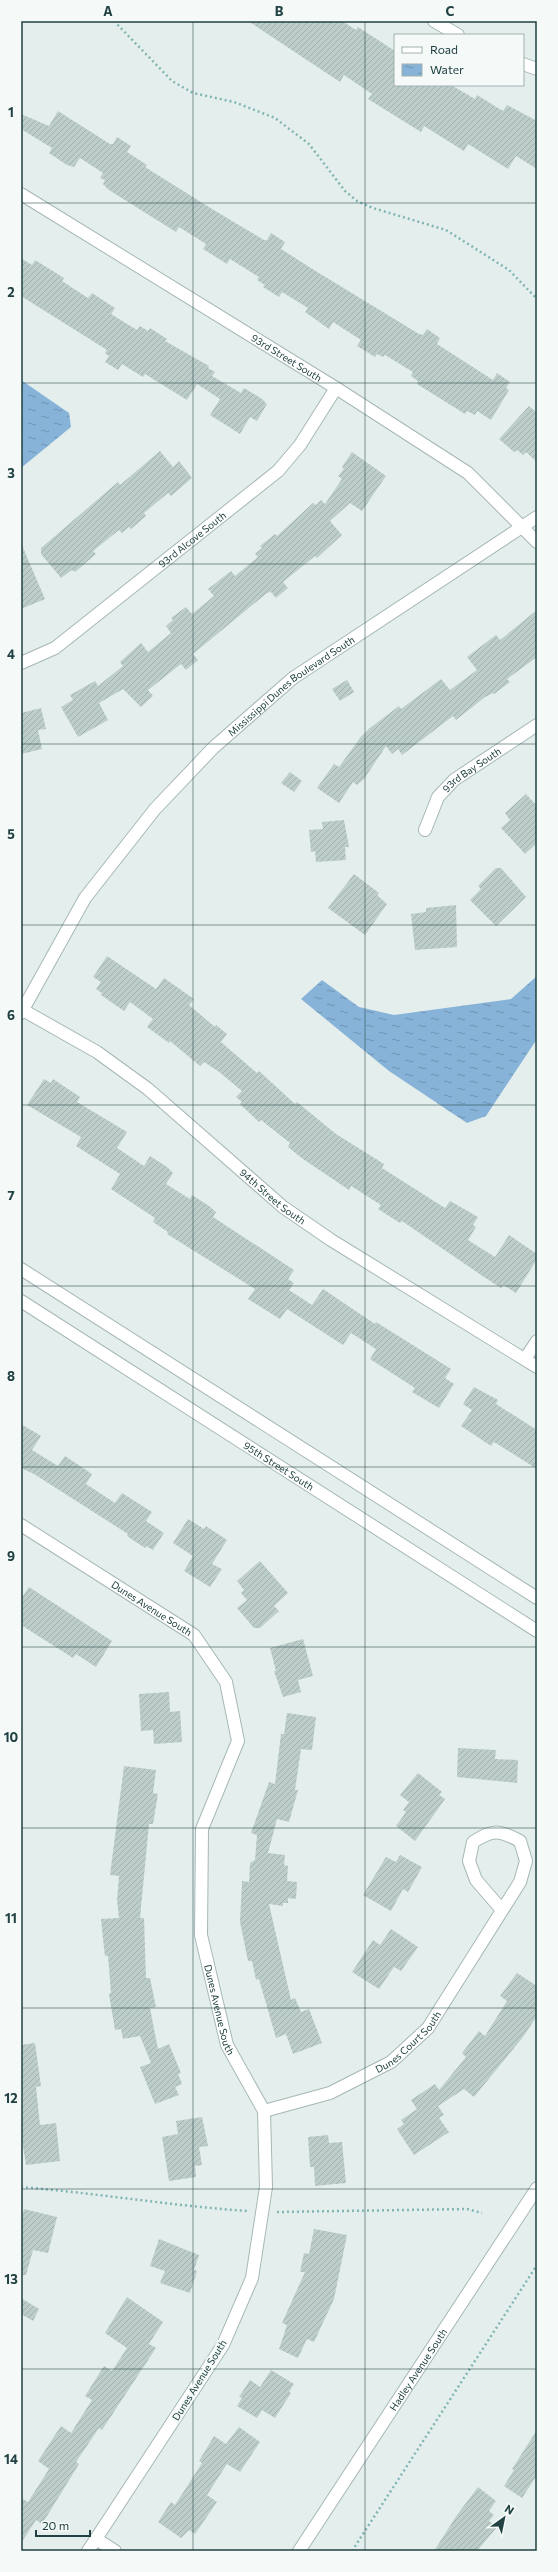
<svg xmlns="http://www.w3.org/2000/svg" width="558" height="2572" font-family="Commissioner,sans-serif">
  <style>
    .water { fill: url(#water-ripples) }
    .building { fill: url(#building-hatch) }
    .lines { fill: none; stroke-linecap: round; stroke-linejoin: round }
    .minor-casing { stroke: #a6b7b6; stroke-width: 14 }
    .path { stroke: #81b5b4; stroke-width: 2.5; stroke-dasharray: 2 3; stroke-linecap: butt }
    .minor { stroke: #fff; stroke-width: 12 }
    .grid { fill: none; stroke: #214142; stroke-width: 1; stroke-opacity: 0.55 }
    .labels { text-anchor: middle; stroke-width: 4; stroke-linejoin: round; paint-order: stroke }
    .street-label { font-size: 10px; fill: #214142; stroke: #f5faf9 }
    .neatline { fill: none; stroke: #214142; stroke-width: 1.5 }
    .grid-label { font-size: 13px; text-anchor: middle; font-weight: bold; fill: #214142 }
  </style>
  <defs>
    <pattern id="water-ripples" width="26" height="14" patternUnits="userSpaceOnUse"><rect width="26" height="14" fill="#87b3d8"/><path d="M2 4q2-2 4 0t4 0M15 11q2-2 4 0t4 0" fill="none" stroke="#6e93b1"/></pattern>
    <pattern id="building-hatch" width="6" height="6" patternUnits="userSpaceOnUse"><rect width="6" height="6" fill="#bccdca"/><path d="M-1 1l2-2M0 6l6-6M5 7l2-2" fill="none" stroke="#a1b1af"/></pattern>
  </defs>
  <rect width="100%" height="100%" fill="#e4efed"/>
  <g class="water">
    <path d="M21,380L69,413L71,427L21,468Z"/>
    <path d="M537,976V1039L486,1116L467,1123L389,1071L301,999L322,980L359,1007L394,1015L511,999Z"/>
  </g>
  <g class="building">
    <path d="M248,21H342L356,30L358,27L395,51V85H451L475,99L477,95L503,111L507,105L537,121V169L516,156L508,169L468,144L464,151L424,126L421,132L368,99L372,94L344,75L340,82Z"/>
    <path d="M58,111L110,144H113L117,137L131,146L127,152L147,165L145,167L212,209L264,240H267L271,233L285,242L281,249L314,270L419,334L423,335L427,329L440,338L437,344L493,380L497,373L510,382L506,388L509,390L491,420L477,411L475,415L467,411L465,414L417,384L418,381L411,376L413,372L385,355L383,357L377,354L375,357L357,346L361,340L333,322L329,329L305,312L308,308L282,292L279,297L263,287L265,285L257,280L259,277L230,259L227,264L203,249L206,244L179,227L176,232L109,190L103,184L105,180L100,178L103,173L80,158L74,167L67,165L49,153L52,148L21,129V114L49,126Z"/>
    <path d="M21,258L32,265L35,260L64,278L62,281L88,298L92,293L115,308L111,314L137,330L140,326L148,331L150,328L167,339L165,341L209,366L208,368L215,372L212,376L241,393L244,388L262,399L267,404L257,421L250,417L240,434L210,415L220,399L197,384L187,400L145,374L143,377L122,364L118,370L105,362L109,356L105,353L107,350L21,296Z"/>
    <path d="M529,406L537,413V462L526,452L523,455L517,450L514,452L499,439Z"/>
    <path d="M160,451L173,467L179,461L192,478L171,496L168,493L144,513L146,516L131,529L129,527L122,533L119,530L93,551L96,554L75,572L72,570L61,578L41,554V548L118,482L120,485Z"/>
    <path d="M352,452L386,476L362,511L350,503L330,521L342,535L317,558L315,556L283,582L288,588L276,598L271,592L267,593L193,654L198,660L186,670L181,664L148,690L153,696L141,707L123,689L99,703L108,720L78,737L61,707L73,700L70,695L95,681L98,686L123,666L120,662L141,643L148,652L171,633L166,626L173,620L171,618L186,607L192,614L214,596L208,589L231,571L235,576L258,557L255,554L262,548L260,546L275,534L277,536L313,503L316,505L321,500L325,504L342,479L338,476L344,469L342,467Z"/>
    <path d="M21,543L45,599L21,609Z"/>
    <path d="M537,610V657L507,679L510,682L494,694L493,693L485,697L456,720L453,716L402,755L398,749L392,754L386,746L364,779L357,785L353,782L339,803L317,788L334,764L339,767L360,738L370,728L399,706L401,709L441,679L450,690L477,670L467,657L496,635L500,640Z"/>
    <path d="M347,680L354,692L340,701L332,689Z"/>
    <path d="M41,708L46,729L38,730L42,749L21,754V713Z"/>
    <path d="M290,772L302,781L294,792L281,783Z"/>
    <path d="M526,794L537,806V843L525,854L501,828L510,820L505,813Z"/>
    <path d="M344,820L349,847H345L346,860L316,862L315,851L311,852L309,830L323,829L322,822Z"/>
    <path d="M496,868H501L526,897L496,926L470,900L481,889L478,886Z"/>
    <path d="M354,874L379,893L377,895L387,904L365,935L328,908Z"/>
    <path d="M456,905L457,947L415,950L411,914L426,912V908Z"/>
    <path d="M107,956L156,989L164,978L194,999L189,1005L215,1027L216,1025L227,1034L221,1042L257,1073L259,1071L295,1104L297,1102L336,1134L384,1164L382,1168L445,1208L450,1201L478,1217L473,1225L476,1227L468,1240L471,1242L495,1257L509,1235L537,1254V1259L516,1293L503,1285L501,1288L484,1277L402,1221L400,1223L378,1209L381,1205L351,1186L349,1190L303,1159L288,1147L290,1143L261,1120L259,1122L240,1104L242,1102L236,1097L242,1091L218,1071L204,1062L200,1066L170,1041L169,1043L147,1027L153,1019L130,1002L124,1011L101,995L102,993L96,989L101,982L93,977Z"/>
    <path d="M44,1079L51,1083L53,1079L80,1097L77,1102L127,1132L117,1148L144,1166L150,1156L167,1167L173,1173L166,1184L190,1199L192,1195L209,1206L216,1212L213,1217L294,1270L288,1279L294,1283L289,1290L312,1305L323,1289L375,1324L376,1322L451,1369L445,1378L454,1384L439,1408L412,1392L415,1388L370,1359L376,1349L351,1333L343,1345L287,1309L280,1319L248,1299L255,1289L167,1234L168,1232L153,1222L155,1218L111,1189L120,1174L76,1146L81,1137L27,1105Z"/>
    <path d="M474,1387L498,1400L496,1404L537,1430V1469L494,1442L491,1446L461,1426L472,1410L463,1404Z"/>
    <path d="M21,1424L41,1436L32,1450L58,1466L65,1456L92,1474L86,1484L115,1503L122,1493L152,1512L146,1521L164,1533L153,1550L146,1546L145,1548L127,1536L128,1534L34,1474L21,1468Z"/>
    <path d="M188,1519L204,1529L206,1526L227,1540L212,1564L222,1569L210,1587L184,1571L193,1556L173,1543Z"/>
    <path d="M260,1561L288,1593L274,1606L279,1611L260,1628H254L237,1608L247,1600L241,1593L244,1590L237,1581Z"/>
    <path d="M29,1587L112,1641L96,1667L76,1654L73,1658L21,1625V1599Z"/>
    <path d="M303,1639L313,1676L298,1680L301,1692L283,1697L274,1671H276L270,1648Z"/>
    <path d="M169,1692L170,1712L180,1711L182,1742L154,1744L153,1730L141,1731L139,1694Z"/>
    <path d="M287,1713L316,1717L312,1750L301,1749L295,1790H298L289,1822L277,1819L268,1853L285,1855L284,1865L288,1866L287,1881L297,1882L296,1899L288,1898V1903H283V1906L269,1904L291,2000L295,1998L301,2012L309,2009L322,2043L293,2054L286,2034L276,2038L259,1979L256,1980L252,1961H248L240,1922L242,1881L249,1882L250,1863L255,1860L257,1835L251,1833L269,1782L275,1784L281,1734H284Z"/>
    <path d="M458,1748L496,1750L495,1759L518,1760L517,1783L457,1777Z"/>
    <path d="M124,1766L156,1770L153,1793L158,1794L153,1824H149L140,1918H144L146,1978H150L156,2007L150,2008L158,2049L169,2044L181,2073L178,2074L182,2084L175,2087L179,2095L155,2104L140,2067L151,2063L140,2036L123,2039L121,2029L115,2030L109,1994L111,1993L108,1956H105L103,1939L101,1919L119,1918L117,1900L119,1876L110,1875Z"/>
    <path d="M418,1773L442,1792L439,1795L445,1799L415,1841L396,1826L406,1812L403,1810L409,1802L400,1795Z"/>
    <path d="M400,1855L422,1867L408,1892L403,1889L391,1911L363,1895L386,1857L396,1862Z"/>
    <path d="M391,1929L418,1947L401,1971L394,1967L379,1989L352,1972L373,1940L380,1945Z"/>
    <path d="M517,1973L537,1986V2016L523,2037L474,2097L464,2089L438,2106L444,2115L439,2118L449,2132L414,2155L397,2129L404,2124L401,2120L417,2109L411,2100L435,2084L439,2090L466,2057L462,2053L479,2031L485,2036L507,2001L500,1996Z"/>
    <path d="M35,2043L41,2086L36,2087L40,2125L56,2123L60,2161L26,2165L21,2133V2045Z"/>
    <path d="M202,2117L208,2146L199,2147L202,2165L195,2166L196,2177L169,2181L162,2137L178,2134L176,2121Z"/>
    <path d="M328,2135L329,2143L342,2142L346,2183L315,2186L314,2167H310L308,2137Z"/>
    <path d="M24,2209L57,2217L48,2253L33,2250L26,2275H21V2222Z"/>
    <path d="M314,2229L347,2235L334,2299L314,2342L307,2339L298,2358L279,2349L287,2325L282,2323L305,2272H300L304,2253L309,2254Z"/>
    <path d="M159,2239L199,2255L194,2270L197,2271L190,2293L160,2283L165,2271L150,2266Z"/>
    <path d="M127,2297L163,2322L149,2344L156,2348L102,2430L99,2428L76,2462L79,2464L42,2524L36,2520L21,2543V2498L28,2502L49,2469L38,2461L61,2426L71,2433L92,2400L85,2396L104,2366L112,2371L127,2348L105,2333Z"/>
    <path d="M21,2298L39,2309L33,2321L21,2314Z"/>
    <path d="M271,2370L294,2384L289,2392L291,2393L275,2418L262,2410L257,2418L237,2406L242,2398L239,2397L250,2380L260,2387Z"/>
    <path d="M239,2427L260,2442L240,2472L227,2464L207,2495L217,2502L195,2534L189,2530L181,2538L158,2522L171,2502L175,2505L202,2463L199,2461L214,2436L226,2444Z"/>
    <path d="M537,2430V2475L522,2498L504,2486L514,2470L512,2469Z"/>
    <path d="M478,2487L496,2501L489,2511L494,2515L489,2521L497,2527L477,2551H434L457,2515Z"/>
  </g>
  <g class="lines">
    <defs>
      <g id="minor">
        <path d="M434,21L458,35"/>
        <path d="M523,64L537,69"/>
        <path id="s1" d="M21,194L336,388L468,473L537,542"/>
        <path id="s2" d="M21,663L55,648L278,471L300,445L336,388"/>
        <path id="s3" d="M425,830L438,797L454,780L537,725"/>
        <path id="s4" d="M21,1009L97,1052L148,1089L283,1207L331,1240L537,1367"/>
        <path id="s5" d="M21,1013L85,898L155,809L213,748L293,678L537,517"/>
        <path d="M21,1269L537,1598"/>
        <path id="s6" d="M21,1301L537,1631"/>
        <path d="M525,1359L537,1341"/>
        <path id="s7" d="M21,1525L194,1635L226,1682L238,1741L202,1829L201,1935L227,2045L264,2111L266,2187L252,2278L223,2345L88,2551"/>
        <path id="s8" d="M264,2111L330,2093L391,2062L428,2028L520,1882L526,1861L520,1841C499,1830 493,1829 473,1842L469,1861L476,1880L501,1909"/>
        <path d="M96,2539L115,2551"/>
        <path id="s9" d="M299,2551L537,2188"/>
      </g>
    </defs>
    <use href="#minor" class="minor-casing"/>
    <g class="path">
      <path d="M114,21L172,81L193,93L234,102L275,118L309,144L345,191L357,201L373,208L446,230L509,270L537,299"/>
      <path d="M21,2187C97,2193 172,2206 248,2211"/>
      <path d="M277,2212L467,2209L482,2213"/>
      <path d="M352,2551L537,2265"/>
    </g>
    <use href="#minor" class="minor"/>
  </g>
  <path class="grid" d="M193,21V2551M365,21V2551M21,203H537M21,383H537M21,564H537M21,744H537M21,925H537M21,1105H537M21,1286H537M21,1467H537M21,1647H537M21,1828H537M21,2008H537M21,2189H537M21,2369H537"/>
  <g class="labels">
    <g class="street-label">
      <text dy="4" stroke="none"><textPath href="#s1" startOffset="312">93rd Street South</textPath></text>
      <text dy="4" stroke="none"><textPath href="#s2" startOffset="212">93rd Alcove South</textPath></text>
      <text dy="4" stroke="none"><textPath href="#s5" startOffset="429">Mississippi Dunes Boulevard South</textPath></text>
      <text dy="4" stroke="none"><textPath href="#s3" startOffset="79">93rd Bay South</textPath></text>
      <text dy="4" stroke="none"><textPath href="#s4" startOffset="315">94th Street South</textPath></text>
      <text dy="4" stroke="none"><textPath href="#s6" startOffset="306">95th Street South</textPath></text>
      <text dy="4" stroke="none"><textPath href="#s7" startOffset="155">Dunes Avenue South</textPath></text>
      <text dy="4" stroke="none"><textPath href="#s7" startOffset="600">Dunes Avenue South</textPath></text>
      <text dy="4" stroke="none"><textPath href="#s8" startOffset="163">Dunes Court South</textPath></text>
      <text dy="4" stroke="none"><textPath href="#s9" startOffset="217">Hadley Avenue South</textPath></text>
      <text transform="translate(199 2380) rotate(-58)" y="4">Dunes Avenue South</text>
    </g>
  </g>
  <rect width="558" height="2572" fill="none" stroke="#f5faf9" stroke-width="44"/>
  <rect x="394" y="34" width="130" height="52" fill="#f5faf9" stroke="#a0b0b0"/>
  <rect x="402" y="47" width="20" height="6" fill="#ffffff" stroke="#a0b0b0"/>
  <text x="430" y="54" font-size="12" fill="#214142">Road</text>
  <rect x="402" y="64" width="20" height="12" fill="url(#water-ripples)" stroke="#a0b0b0"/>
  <text x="430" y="74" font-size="12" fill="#214142">Water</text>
  <g transform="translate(504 2518) rotate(33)" stroke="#f5faf9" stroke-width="3" paint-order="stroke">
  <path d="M0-3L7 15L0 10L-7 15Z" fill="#214142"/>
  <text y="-6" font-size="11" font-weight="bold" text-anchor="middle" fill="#214142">N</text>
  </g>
  <path d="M36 2530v6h54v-6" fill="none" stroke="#214142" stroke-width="2"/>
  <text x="42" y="2530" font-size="12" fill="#214142" stroke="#f5faf9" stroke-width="3" paint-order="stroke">20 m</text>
  <rect x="22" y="22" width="514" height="2528" class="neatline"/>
  <g class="grid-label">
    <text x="108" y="16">A</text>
    <text x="279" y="16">B</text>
    <text x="450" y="16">C</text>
    <text x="11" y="117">1</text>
    <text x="11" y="297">2</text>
    <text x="11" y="478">3</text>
    <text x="11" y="659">4</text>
    <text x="11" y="839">5</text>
    <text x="11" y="1020">6</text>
    <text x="11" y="1200">7</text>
    <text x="11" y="1381">8</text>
    <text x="11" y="1561">9</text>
    <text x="11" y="1742">10</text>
    <text x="11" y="1923">11</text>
    <text x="11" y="2103">12</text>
    <text x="11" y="2284">13</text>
    <text x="11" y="2464">14</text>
  </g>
</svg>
